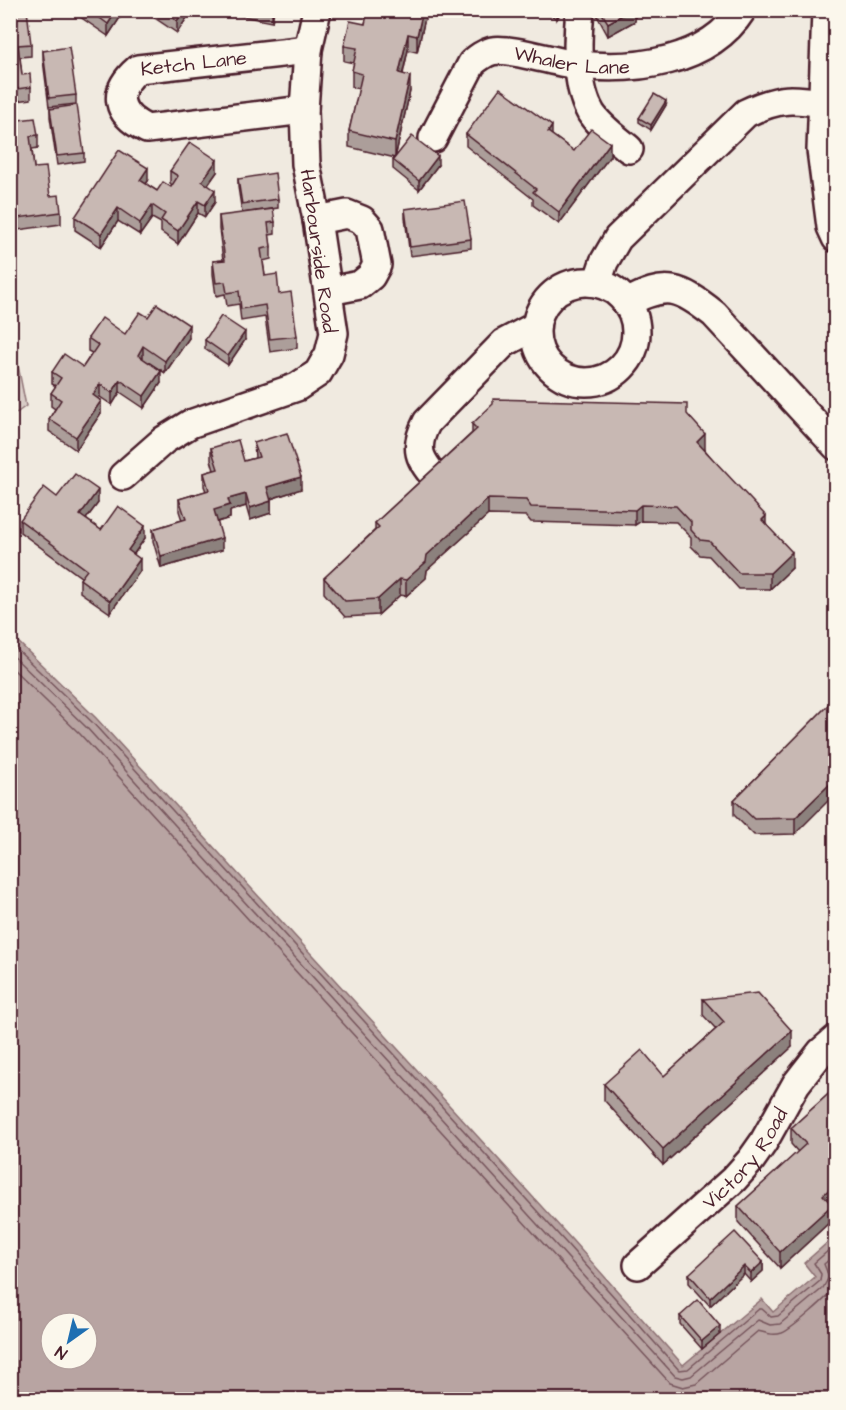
<svg xmlns="http://www.w3.org/2000/svg" width="846" height="1410" font-family="'Architects Daughter',sans-serif">
  <style>
    .green { fill: #d8ccc6; stroke: #917678; stroke-width: 1.5 }
    .water { fill: #b8a4a2; stroke: #8c6f72; stroke-width: 1.5; fill-rule: evenodd }
    .lines { fill: none; stroke-linecap: round; stroke-linejoin: round }
    .shore { stroke: #76545b; stroke-width: 1.5 }
    .minor-casing { stroke: #4a1f2b; stroke-width: 32 }
    .minor { stroke: #fbf7ec; stroke-width: 27 }
    .wall { fill: #ac9e9a; stroke: #4a1f2b; stroke-width: 1.5 }
    .shaded-wall { fill: #8c817d; stroke: #4a1f2b; stroke-width: 1.5 }
    .building { fill: #c8b8b3; stroke: #4a1f2b; stroke-width: 1.5 }
    .labels { text-anchor: middle; stroke-width: 5; stroke-linejoin: round; paint-order: stroke }
    .street-label { font-size: 20px; fill: #4a1f2b; stroke: #fbf7ec }
  </style>
  <rect width="100%" height="100%" fill="#f0eae0"/>
  <filter id="ink" filterUnits="userSpaceOnUse"><feTurbulence type="fractalNoise" baseFrequency=".0167" numOctaves="2"/><feDisplacementMap in="SourceGraphic" scale="12" xChannelSelector="R" yChannelSelector="G"/><feConvolveMatrix kernelMatrix="1 2 1 2 8 2 1 2 1" color-interpolation-filters="sRGB"/></filter>
  <g filter="url(#ink)">
    <path class="green" d="M10,325L26,406L11,417H10Z"/>
    <path class="water" d="M10,634L96,718L572,1240L683,1365L762,1299L773,1312L815,1277L804,1263L835,1236V1399H11ZM51,1323H87V1359H51Z"/>
    <g class="lines">
      <g class="shore">
        <path d="M10,643L92,722L567,1244L679,1370L688,1369L759,1309H762L771,1317L778,1316L820,1281L821,1274L814,1263L836,1244"/>
        <path d="M10,653L86,727L675,1376L683,1378L691,1376L758,1320L770,1325L780,1324L823,1288L829,1277L824,1264L836,1254"/>
        <path d="M10,666L80,734L670,1383L683,1387L696,1384L758,1331C766,1333 773,1336 782,1333C792,1329 830,1296 836,1286"/>
      </g>
      <defs>
        <g id="minor">
          <path d="M580,10C577,41 575,86 591,113C600,127 616,138 629,149"/>
          <path d="M826,10L821,150L831,227L836,238"/>
          <path id="s1" d="M304,110L147,129C116,114 111,92 138,69L308,50"/>
          <path id="s2" d="M433,138L472,63C478,58 484,53 492,51C509,47 557,63 578,65C635,71 708,63 742,10"/>
          <path d="M317,220L347,214L362,220L370,229L377,265L371,276L360,285L329,291"/>
          <circle cx="586" cy="332" r="50"/>
          <path d="M597,283L604,262L618,238L746,113C783,95 796,99 836,105"/>
          <path d="M627,303C666,281 680,287 714,314L836,446"/>
          <path d="M123,476L164,440L190,424L297,387L318,373L329,354L334,333L317,220L306,164L304,110L308,50L317,10"/>
          <path d="M438,481C419,459 413,449 427,422L504,343L536,326"/>
          <path id="s3" d="M638,1265L734,1179L751,1160L763,1143L796,1084L821,1052L836,1039"/>
        </g>
      </defs>
      <use href="#minor" class="minor-casing"/>
      <use href="#minor" class="minor"/>
    </g>
    <g class="wall">
      <path d="M10,10L31,44V56L20,57L22,75L31,87V99L10,102Z"/>
      <path d="M70,10H125L108,36Z"/>
      <path d="M146,10H192L177,33L146,12Z"/>
      <path d="M237,10H274L272,22L237,15Z"/>
      <path d="M368,10H427L417,52L408,50L403,74L410,91L395,158L438,165L419,190L393,169V160L395,158L349,147V131L359,89L352,87V71L354,63L344,61V46L365,24Z"/>
      <path d="M465,10H488L486,16Z"/>
      <path d="M542,10H562L557,19Z"/>
      <path d="M594,10H642L635,14V21L608,36Z"/>
      <path d="M43,51L76,95V104L49,107L43,60Z"/>
      <path d="M666,105L651,130L639,122V118Z"/>
      <path d="M50,109L84,153V161L57,165L50,117Z"/>
      <path d="M10,121L38,135V148L32,149L34,168L50,196L61,212V224L18,230L16,209L10,210Z"/>
      <path d="M466,134L552,135L574,151L610,156L559,224L533,205V199L466,146Z"/>
      <path d="M170,171L217,172L208,185L215,202L205,217L198,213L178,244L161,232V223L152,218L140,235L118,221L101,247L75,230V217L148,181L146,184L157,191L171,187L172,185L170,183Z"/>
      <path d="M238,179L278,199V208L242,213L238,187Z"/>
      <path d="M405,209L471,239V248L410,256L405,218Z"/>
      <path d="M219,216L275,222V234L269,235L271,247V259L263,261L265,276L279,294L297,336V348L270,352L265,317L241,321L239,304L227,306L225,294L216,296L213,274V261L223,260L219,229Z"/>
      <path d="M148,317L189,338L165,373L143,359L161,383L144,408L120,392L112,405L100,397L98,399L101,413L76,450L49,431V419L55,409L51,406V393L56,386L52,384V372L83,367L92,353L88,351V338L125,334Z"/>
      <path d="M205,340H245L228,365L205,349Z"/>
      <path d="M687,415L705,450L766,525L792,568L770,589H739L709,556L700,555L691,546V537L676,522L641,521L635,525L531,522L526,516L488,515L427,570L426,578L406,596L400,595L378,615L345,617L324,593V578L375,530V523L472,433V424Z"/>
      <path d="M254,443L301,489L271,499V513L250,520L246,506L230,511V518L217,522L222,550L161,568L153,541V529L182,520L179,511V499L206,491L204,486V473L214,470L211,460V448L244,461L255,458Z"/>
      <path d="M57,497L98,503L86,519L101,530L145,538L134,554L140,571L110,613L80,592V579L82,578L20,532V520Z"/>
      <path d="M836,697L795,834L754,835L734,815V800Z"/>
      <path d="M703,999L792,1047L663,1165L604,1100V1084L664,1076L716,1029L703,1015Z"/>
      <path d="M835,1088L831,1203L832,1220L780,1268L738,1222V1206L798,1152L791,1144V1128Z"/>
      <path d="M763,1262V1271L751,1282L744,1274L710,1306L689,1283V1274Z"/>
      <path d="M680,1316L720,1334L702,1349L680,1324Z"/>
    </g>
    <g class="shaded-wall">
      <path d="M117,10H125L108,36V24Z"/>
      <path d="M184,10H192L177,33V21Z"/>
      <path d="M272,10H274L272,22Z"/>
      <path d="M423,10H427L417,52V36Z"/>
      <path d="M562,10L557,19V11Z"/>
      <path d="M631,10H642L635,14V21L608,36V23Z"/>
      <path d="M408,34V50L399,89V73Z"/>
      <path d="M410,76V91L395,158V142Z"/>
      <path d="M666,101V105L651,130V125Z"/>
      <path d="M552,126V138L548,132Z"/>
      <path d="M610,143V156L559,224V212Z"/>
      <path d="M438,156V165L419,190V181Z"/>
      <path d="M217,160V172L202,193V181Z"/>
      <path d="M148,168V181L140,192V180Z"/>
      <path d="M215,190V202L205,217V205Z"/>
      <path d="M198,201V213L178,244V231Z"/>
      <path d="M152,205V218L140,235V223Z"/>
      <path d="M118,208V221L101,247V234Z"/>
      <path d="M189,325V338L165,373V361Z"/>
      <path d="M245,332V340L228,365V356Z"/>
      <path d="M143,346V359L138,355Z"/>
      <path d="M161,371V383L144,408V396Z"/>
      <path d="M120,380V392L112,405V393Z"/>
      <path d="M100,384V397L93,408V395Z"/>
      <path d="M101,401V413L76,450V437Z"/>
      <path d="M705,434V450L697,458V442Z"/>
      <path d="M301,477V489L267,500V487Z"/>
      <path d="M98,490V503L80,527V515Z"/>
      <path d="M246,494V506L230,511V518L214,523V510L228,499Z"/>
      <path d="M488,499V515L427,570L426,578L406,596V580L427,555Z"/>
      <path d="M271,501V513L250,520V508Z"/>
      <path d="M641,505V521L635,525V510Z"/>
      <path d="M766,516V532L762,520Z"/>
      <path d="M145,526V538L128,562V550Z"/>
      <path d="M222,538V550L161,568V556Z"/>
      <path d="M792,552V568L770,589V573Z"/>
      <path d="M140,559V571L110,613V601Z"/>
      <path d="M400,579V595L378,615V599Z"/>
      <path d="M836,778V793L795,834V818Z"/>
      <path d="M792,1031V1047L663,1165V1149Z"/>
      <path d="M836,1183V1199L823,1210V1195Z"/>
      <path d="M832,1205V1220L780,1268V1252Z"/>
      <path d="M763,1262V1271L751,1282V1273Z"/>
      <path d="M744,1266V1274L710,1306V1298Z"/>
      <path d="M720,1326V1334L702,1349V1341Z"/>
    </g>
    <g class="building">
      <path d="M10,10H27L31,44L18,45L22,75L30,74L31,87L10,90Z"/>
      <path d="M89,10H117L108,24Z"/>
      <path d="M162,10H184L177,21Z"/>
      <path d="M368,10H423L417,36L408,34L399,73L410,76L395,142L349,131L362,74L352,71L357,48L344,46L350,21L365,24Z"/>
      <path d="M600,10H631L608,23Z"/>
      <path d="M69,47L76,95L49,98L43,51Z"/>
      <path d="M500,88L552,126L548,132L574,151L591,129L610,143L559,212L533,192L536,189L466,134Z"/>
      <path d="M654,94L666,101L651,125L639,118Z"/>
      <path d="M77,105L84,153L57,156L50,109Z"/>
      <path d="M35,118L38,135L30,136L34,168L46,167L50,196L59,195L61,212L18,218L16,197L10,198V121Z"/>
      <path d="M412,136L438,156L419,181L393,160Z"/>
      <path d="M190,142L217,160L202,181L215,190L205,205L198,201L178,231L161,220L165,214L152,205L140,223L118,208L101,234L75,217L119,150L148,168L140,180L157,191L163,182L171,187L178,176L170,171Z"/>
      <path d="M275,173L278,199L242,204L238,179Z"/>
      <path d="M465,201L471,239L410,247L405,209Z"/>
      <path d="M273,209L275,222L268,223L271,247L261,249L265,276L277,274L279,294L291,292L297,336L270,339L265,305L241,309L239,291L227,293L225,282L216,283L213,261L225,260L219,216Z"/>
      <path d="M157,304L189,325L165,361L143,346L138,355L161,371L144,396L120,380L112,393L100,384L93,395L101,401L76,437L49,419L61,400L51,393L61,378L52,372L64,354L83,367L98,345L88,338L102,318L125,334L140,312L148,317Z"/>
      <path d="M221,316L245,332L228,356L205,340Z"/>
      <path d="M493,399L687,404V414L705,434L697,442L766,516L762,520L792,552L770,573H739L709,541L700,540L691,530V522L676,506L641,505L635,510L531,507L526,500L488,499L427,555L426,562L406,580L400,579L378,599L345,601L324,578L379,527L375,523L477,429L472,424L493,404Z"/>
      <path d="M287,433L301,477L267,487L271,501L250,508L246,494L228,499L230,505L214,510L222,538L161,556L153,529L186,519L179,499L209,490L204,473L218,469L211,448L238,440L244,461L259,457L254,443Z"/>
      <path d="M75,474L98,490L80,515L101,530L118,506L145,526L128,550L140,559L110,601L80,579L87,570L20,520L44,487L57,497Z"/>
      <path d="M836,697V778L795,818L754,819L734,800Z"/>
      <path d="M758,993L792,1031L663,1149L604,1084L642,1050L664,1076L724,1022L703,999Z"/>
      <path d="M835,1088L836,1089V1183L823,1195L832,1205L780,1252L738,1206L806,1144L791,1128Z"/>
      <path d="M735,1232L763,1262L751,1273L744,1266L710,1298L689,1274Z"/>
      <path d="M698,1300L720,1326L702,1341L680,1316Z"/>
    </g>
  </g>
  <g class="labels">
    <g class="street-label">
      <text dy="7" stroke="none"><textPath href="#s2" startOffset="189">Whaler Lane</textPath></text>
      <text dy="7" stroke="none"><textPath href="#s1" startOffset="292">Ketch Lane</textPath></text>
      <text transform="translate(319 251) rotate(82)" y="7">Harbourside Road</text>
      <text dy="7" stroke="none"><textPath href="#s3" startOffset="152">Victory Road</textPath></text>
    </g>
  </g>
  <rect width="846" height="1410" fill="none" stroke="#fbf7ec" stroke-width="36"/>
  <rect x="18" y="18" width="810" height="1374" fill="none" stroke="#4a1f2b" stroke-width="2" filter="url(#ink)"/>
  <g transform="translate(69 1341) rotate(214)"><circle r="28" fill="#fbf7ec" stroke="#b4a19f" stroke-width="1.5"/>
  <path d="M0-4.5L10 22L0 15L-10 22Z" fill="#1f6fb2"/>
  <text y="-9" font-size="16" font-weight="bold" text-anchor="middle" fill="#4a1f2b">N</text>
  </g>
</svg>
